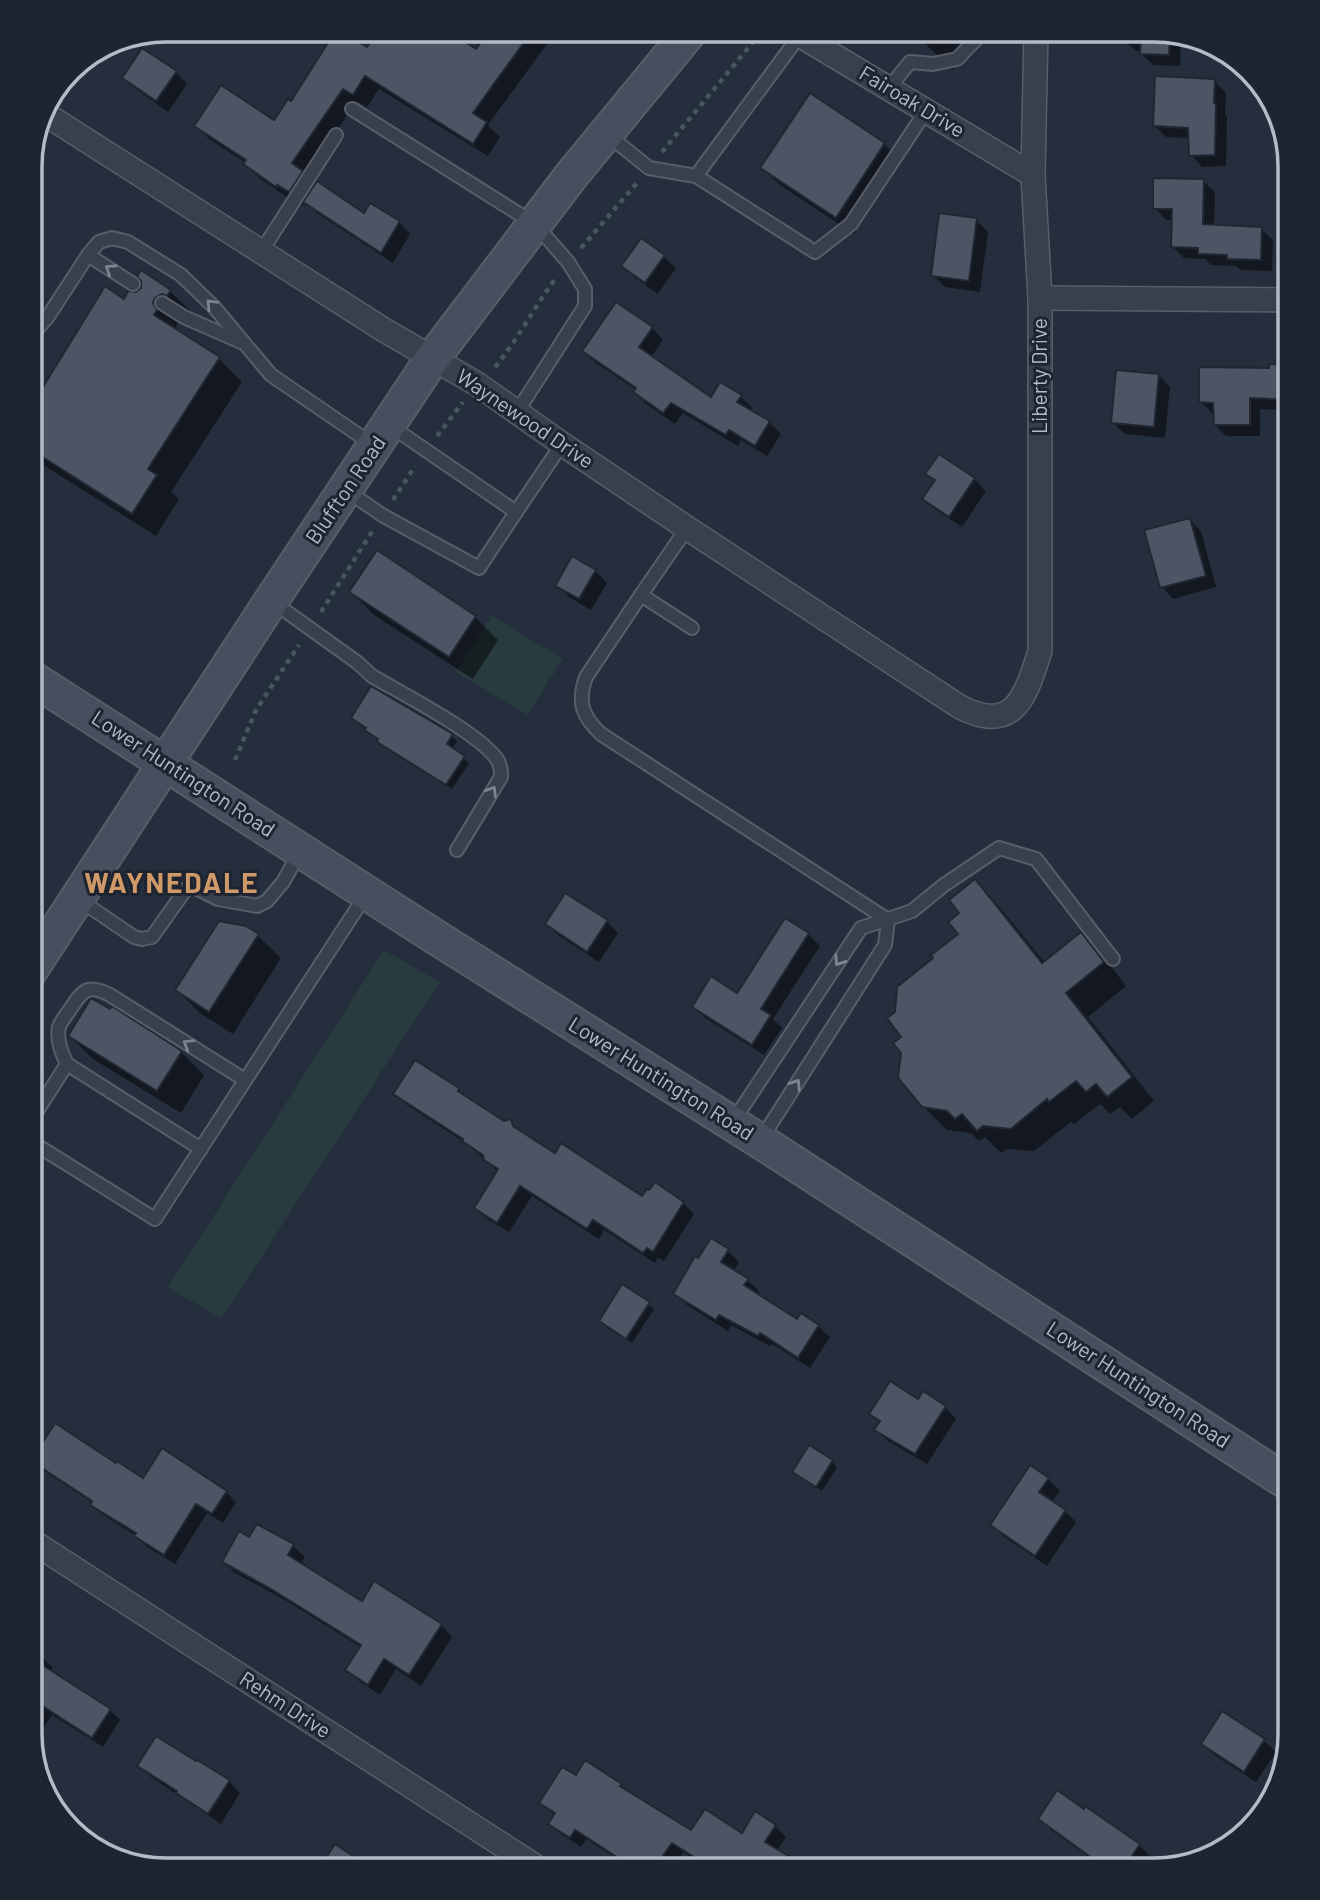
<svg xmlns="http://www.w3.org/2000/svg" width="1320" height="1900" font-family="Barlow,sans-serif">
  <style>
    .green { fill: #283b3e }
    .shadow { fill: #0007 }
    .building { fill: #4b5564; stroke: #202733; stroke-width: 2 }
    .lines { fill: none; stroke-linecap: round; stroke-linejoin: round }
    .lane-casing { stroke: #575e6a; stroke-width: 16 }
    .street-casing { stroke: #575e6a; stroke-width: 26 }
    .secondary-casing { stroke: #575e6a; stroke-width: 37 }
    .path { stroke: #47585c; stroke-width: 4.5; stroke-dasharray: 5 5; stroke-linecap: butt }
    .lane { stroke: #39404c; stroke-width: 12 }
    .street { stroke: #39404c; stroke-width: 23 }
    .secondary { stroke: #474f5f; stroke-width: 33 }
    .oneway { stroke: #7d8490 }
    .labels { text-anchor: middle; stroke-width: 6; stroke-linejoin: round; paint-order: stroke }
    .street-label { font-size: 21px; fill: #b4bbc7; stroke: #1e2531 }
    .district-label { font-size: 28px; font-weight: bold; letter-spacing: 2px; fill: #cf9968; stroke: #1e2531 }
    .rim { fill: none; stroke: #b4bbc7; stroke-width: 3.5 }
  </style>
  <rect width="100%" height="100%" fill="#252e3c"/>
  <g class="green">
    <path d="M492,616L563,659L527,715L456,672Z"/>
    <path d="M384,950L440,982L221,1319L168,1287Z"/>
  </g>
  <g class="shadow">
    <path d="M380,30H443L476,51L491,30H550L554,34L488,125L500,137L488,156L379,89L367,107L357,101L306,176L316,186L365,216L399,222L410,234L393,263L317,213L305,201L303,205L292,197L290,199L259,178L246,163L209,139L196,125L274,122L291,104L368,49Z"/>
    <path d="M911,30H987L988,31L952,70Z"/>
    <path d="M1125,30H1163L1181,36L1180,66L1153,65L1142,54V51H1136L1124,40Z"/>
    <path d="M176,72L187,84L168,112L136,89L124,78Z"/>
    <path d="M1214,81L1226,93L1225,114L1227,116L1226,166L1202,167L1191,155L1190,138L1166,137L1154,125Z"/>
    <path d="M811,95L884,144L902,162L854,234L780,185L762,168Z"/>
    <path d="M1203,181L1215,192L1214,227L1261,229L1273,240L1272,271L1241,270L1236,266L1211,265L1205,259L1184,258L1173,247V220H1166L1155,208Z"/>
    <path d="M976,220L988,232L980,292L945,287L933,275Z"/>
    <path d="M641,240L664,257L676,268L658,294L635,278L623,266Z"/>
    <path d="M141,272L170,291L194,315L178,321L176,328L179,333L219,359L242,382L171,492L179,499L156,536L37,461L30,453V412L125,301L142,289Z"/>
    <path d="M652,328L663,340L651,357L712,399L740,396L752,408L750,411L769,422L781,434L767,456L741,440L738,446L683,413L675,424L646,404L635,392L636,390L596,363L584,351Z"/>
    <path d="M1270,366L1290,367V410L1260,409V436H1226L1215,425V413H1212L1201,402L1270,369Z"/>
    <path d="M1159,375L1170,387L1165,438L1125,434L1113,423Z"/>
    <path d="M940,456L974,479L986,491L962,527L936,510L924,498L936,482L928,474Z"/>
    <path d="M1190,520L1201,531L1216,587L1173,599L1162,587Z"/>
    <path d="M595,571L607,583L591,610L569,597L557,586Z"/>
    <path d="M351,592L475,617L498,640L473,679L374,615Z"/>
    <path d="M353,718L452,736L457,741L452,750L469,763L452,789L384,747L379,741L380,740Z"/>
    <path d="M975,881L998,905L1045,963L1081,934L1104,957L1126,986L1088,1017L1154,1101L1132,1119L1120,1107L1110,1114L1100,1104L1074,1124L1071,1122L1034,1151L1007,1149L1001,1153L985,1137L979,1141L971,1133L947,1130L923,1106L897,1013L936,958L960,934L961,913Z"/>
    <path d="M607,922L618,933L599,962L559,936L547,924Z"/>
    <path d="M808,934L820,946L773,1019L782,1028L764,1055L705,1018L694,1007L737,995Z"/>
    <path d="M257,935L281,958L233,1034L200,1013L177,990Z"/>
    <path d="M70,1036L181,1052L204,1075L181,1113L93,1059Z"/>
    <path d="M458,1090L467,1099L504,1123L510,1121L521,1133L555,1156L643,1198L683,1203L694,1214L664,1261L658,1257L655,1263L604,1230L599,1239L532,1196L509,1232L487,1219L476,1208L497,1171L467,1144L407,1105L396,1094Z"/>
    <path d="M728,1251L739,1262L734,1271L747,1280L759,1291L757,1295L797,1322L818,1326L830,1337L810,1368L772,1344L770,1346L731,1325L728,1331L687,1305L675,1293Z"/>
    <path d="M623,1287L654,1309L632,1343L606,1326Z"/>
    <path d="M919,1401L945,1407L956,1419L927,1464L888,1441L877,1430L881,1424L871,1414Z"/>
    <path d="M33,1461L116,1465L144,1480L226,1492L236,1502L223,1523L207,1513L175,1564L147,1547L136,1536L103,1515L92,1504L93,1503L44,1471Z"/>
    <path d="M832,1462L837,1467L822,1491L794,1471Z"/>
    <path d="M1048,1479L1060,1491L1052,1502L1065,1511L1076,1522L1047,1566L1004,1537L992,1525Z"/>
    <path d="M258,1526L293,1546L305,1557L300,1565L362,1604L441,1625L452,1637L421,1686L396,1669L380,1695L359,1681L348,1670L362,1648L285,1600L235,1573L224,1562L250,1540Z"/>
    <path d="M30,1650L43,1658L53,1668L50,1672L110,1710L120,1720L103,1747L52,1715L32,1744L30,1734Z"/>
    <path d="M1223,1714L1264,1741L1276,1752L1256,1782L1214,1755L1203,1743Z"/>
    <path d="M139,1766L229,1781L240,1793L221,1824L151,1777Z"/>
    <path d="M577,1778L621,1785L629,1793L691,1832L742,1835L775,1826L786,1837L777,1851L806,1870H711L683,1852L672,1870H650L645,1867L643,1870H634L586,1839L581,1847L561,1834L550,1823L555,1816L541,1803Z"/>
    <path d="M1040,1819L1139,1845L1151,1857L1142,1870H1107L1052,1831Z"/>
  </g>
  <g class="building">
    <path d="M336,30H340L367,47L378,30H447L476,49L489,30H533L473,113L487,122L473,144L365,76L353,95L343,89L292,163L303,171L289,192L277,185L276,187L243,164L246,160L194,126L221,85L274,120L288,99L291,101Z"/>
    <path d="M1141,30H1163L1170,32L1169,55L1140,54Z"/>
    <path d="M142,48L177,71L156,101L122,78Z"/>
    <path d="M1155,76L1215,79L1214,103H1216L1215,155L1189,156L1188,128L1153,126Z"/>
    <path d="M810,93L885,143L836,218L760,168Z"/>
    <path d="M1153,178L1204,179L1203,224L1262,227L1261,260L1227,259V255L1198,254V248L1171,247L1172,209H1153Z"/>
    <path d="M317,181L364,213L370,203L400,221L381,253L303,202Z"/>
    <path d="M939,213L977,218L969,281L931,276Z"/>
    <path d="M641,238L665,255L645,283L621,266Z"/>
    <path d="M141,270L171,290L167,296L162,294L155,298L153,303L157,310L154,315L220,357L148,469L157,475L132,514L30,449V408L105,286L124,299L128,291L136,292L141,288V281L137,276Z"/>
    <path d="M616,302L653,327L639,347L711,397L720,382L742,395L737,402L770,421L755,446L729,430L726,435L671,403L663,413L633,392L636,388L582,351Z"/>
    <path d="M1269,364L1290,365V400L1250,398V425H1214L1213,403L1199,402V367L1269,368Z"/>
    <path d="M1116,370L1159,374L1154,427L1111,423Z"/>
    <path d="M939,454L975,478L949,517L922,499L935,480L925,474Z"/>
    <path d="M1190,518L1206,576L1160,588L1144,530Z"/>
    <path d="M377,550L476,616L449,657L349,592Z"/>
    <path d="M572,556L596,570L579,599L555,586Z"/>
    <path d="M371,686L453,734L447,744L465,756L446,785L377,742L378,739L364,730L366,728L351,718Z"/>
    <path d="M975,879L1042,963L1081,932L1104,962L1066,993L1132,1077L1107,1097L1096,1084L1086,1092L1076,1081L1049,1102L1047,1099L1011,1129L983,1126L977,1131L962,1114L955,1119L947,1111L922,1107L898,1078L901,1053L893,1043L901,1037L887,1018L895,1012L897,987L933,958L931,955L958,934L948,922L959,913L949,900Z"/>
    <path d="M565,893L608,920L587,952L545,924Z"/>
    <path d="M785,918L809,933L761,1009L771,1015L752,1045L692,1007L711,976L737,993Z"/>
    <path d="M219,921L246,926L259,934L209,1012L175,990Z"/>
    <path d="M91,998L110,1009L112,1006L182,1051L157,1091L68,1036Z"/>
    <path d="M415,1060L459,1088L458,1091L504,1121L511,1119L513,1126L555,1153L561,1143L642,1196L647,1189L649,1190L655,1182L684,1202L653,1252L647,1248L643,1253L593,1220L587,1229L520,1186L497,1223L474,1208L498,1169L484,1160L483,1155L462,1141L463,1139L393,1094Z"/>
    <path d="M711,1238L729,1249L721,1262L749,1279L744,1285L797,1319L801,1313L819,1325L798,1358L760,1333L758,1336L719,1315L716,1320L673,1294L695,1256L698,1258Z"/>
    <path d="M622,1284L650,1302L626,1339L599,1321Z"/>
    <path d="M890,1381L918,1399L923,1391L946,1406L915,1454L874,1430L880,1421L869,1414Z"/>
    <path d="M55,1423L116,1463L117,1461L143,1478L162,1448L227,1491L212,1514L196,1504L164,1555L134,1536L136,1533L90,1505L92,1501L31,1461Z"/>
    <path d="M809,1445L833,1460L816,1487L792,1472Z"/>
    <path d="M1030,1465L1049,1478L1039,1492L1066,1510L1035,1556L990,1525Z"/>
    <path d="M257,1524L294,1544L288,1555L362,1601L374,1581L442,1624L409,1675L384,1659L368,1685L345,1670L361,1645L271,1589L222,1562L239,1531L249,1537Z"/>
    <path d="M30,1657L111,1709L92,1738L30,1698Z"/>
    <path d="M1222,1711L1265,1739L1244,1772L1201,1744Z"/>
    <path d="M156,1736L196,1761L197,1760L230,1780L208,1814L176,1793L177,1791L137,1766Z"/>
    <path d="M585,1760L622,1784L620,1786L691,1830L705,1809L742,1833L755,1811L776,1825L765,1842L812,1870H714L672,1843L653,1870L634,1858L629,1865L575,1830L570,1838L548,1824L555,1813L539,1803L562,1767L576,1775Z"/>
    <path d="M1057,1790L1084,1809L1085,1806L1140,1844L1123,1870H1114L1097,1859L1096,1861L1038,1819Z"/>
    <path d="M335,1844L374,1870H318Z"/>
  </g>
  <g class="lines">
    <defs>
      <g id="lane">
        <path d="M889,88L910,62L933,64L957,59L985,30"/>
        <path d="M352,109L535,224L568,262L585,289V306L517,412"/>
        <path d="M608,135L649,168L696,176L800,35"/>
        <path d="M696,176L815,252L851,224L926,111"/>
        <path d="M261,252L336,135"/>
        <path d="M88,255L133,284"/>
        <path d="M162,303L184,317L241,342"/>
        <path d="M30,337L47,318L88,255L99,242L112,238L128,242L181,275L214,307L271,375L372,444"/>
        <path d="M389,425L516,512L562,444"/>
        <path d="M346,490L382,515L479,568L516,512"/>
        <path d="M687,528L641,595L692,628"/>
        <path d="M641,595L586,677C577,702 582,716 601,734L888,920"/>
        <path d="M273,602L358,663L372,676C401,693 483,735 498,761C501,766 501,771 501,777L457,850"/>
        <path d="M78,899L134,937L142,939L152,937L186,889L194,887L218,899L257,906L267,901L283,882L301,850"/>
        <path d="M67,1064C62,1054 56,1039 59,1027C61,1021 67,1014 71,1008C83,989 89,984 110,995L245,1080"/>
        <path d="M30,1122L67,1064L201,1149"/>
        <path d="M732,1123L861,928L912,911L944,885L999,848L1036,859L1113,959"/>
        <path d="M30,1141L155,1219L367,893"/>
        <path d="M760,1141L885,945L888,920"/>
      </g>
      <g id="street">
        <path d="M791,30L1033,175"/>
        <path d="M42,112L384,330L477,384L562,444L687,528L960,707C1015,735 1026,695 1040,651V298L1033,175L1036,30"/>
        <path d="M1040,298L1290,300"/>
        <path d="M30,1540L541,1870"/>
      </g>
      <g id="secondary">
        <path d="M30,677L434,936L760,1141L1290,1484"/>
        <path d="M30,971L271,601L432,359L571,176L691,30"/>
      </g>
    </defs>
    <use href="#lane" class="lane-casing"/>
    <use href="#street" class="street-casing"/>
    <use href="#secondary" class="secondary-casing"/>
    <g class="path">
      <path d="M662,152L763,30"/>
      <path d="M581,248L637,183"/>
      <path d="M495,367C518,339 534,308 555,279"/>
      <path d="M437,436L463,402"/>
      <path d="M393,500L415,466"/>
      <path d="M321,612L373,530"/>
      <path d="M235,760L256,710L299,645"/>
    </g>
    <use href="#lane" class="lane"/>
    <use href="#street" class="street"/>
    <use href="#secondary" class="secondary"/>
  </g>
  <defs><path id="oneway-chevron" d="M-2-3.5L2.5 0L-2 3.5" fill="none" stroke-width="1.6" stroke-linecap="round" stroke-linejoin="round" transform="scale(1.75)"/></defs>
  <g class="oneway">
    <use href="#oneway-chevron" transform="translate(110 269) rotate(-147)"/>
    <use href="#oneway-chevron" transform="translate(211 304) rotate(-134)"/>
    <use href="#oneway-chevron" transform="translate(492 791) rotate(-59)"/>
    <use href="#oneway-chevron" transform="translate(839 961) rotate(123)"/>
    <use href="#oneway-chevron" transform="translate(188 1044) rotate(-148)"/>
    <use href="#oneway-chevron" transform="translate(796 1084) rotate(-57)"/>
  </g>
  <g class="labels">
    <g class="street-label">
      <text transform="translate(912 102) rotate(31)" y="7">Fairoak Drive</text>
      <text transform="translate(1040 376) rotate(-90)" y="7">Liberty Drive</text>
      <text transform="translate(525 419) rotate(34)" y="7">Waynewood Drive</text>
      <text transform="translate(346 490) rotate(-56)" y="7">Bluffton Road</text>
      <text transform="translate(183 774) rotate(33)" y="7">Lower Huntington Road</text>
      <text transform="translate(661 1079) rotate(32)" y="7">Lower Huntington Road</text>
      <text transform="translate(1138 1385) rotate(33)" y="7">Lower Huntington Road</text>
      <text transform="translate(285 1705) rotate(33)" y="7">Rehm Drive</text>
    </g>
    <g class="district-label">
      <text x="172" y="893">WAYNEDALE</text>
    </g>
  </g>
  <path d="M0 0H1320V1900H0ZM166 42H1154A124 124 0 0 1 1278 166V1734A124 124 0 0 1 1154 1858H166A124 124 0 0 1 42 1734V166A124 124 0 0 1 166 42Z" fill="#1e2531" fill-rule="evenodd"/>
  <path class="rim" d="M166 42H1154A124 124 0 0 1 1278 166V1734A124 124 0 0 1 1154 1858H166A124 124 0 0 1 42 1734V166A124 124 0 0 1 166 42Z"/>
</svg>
